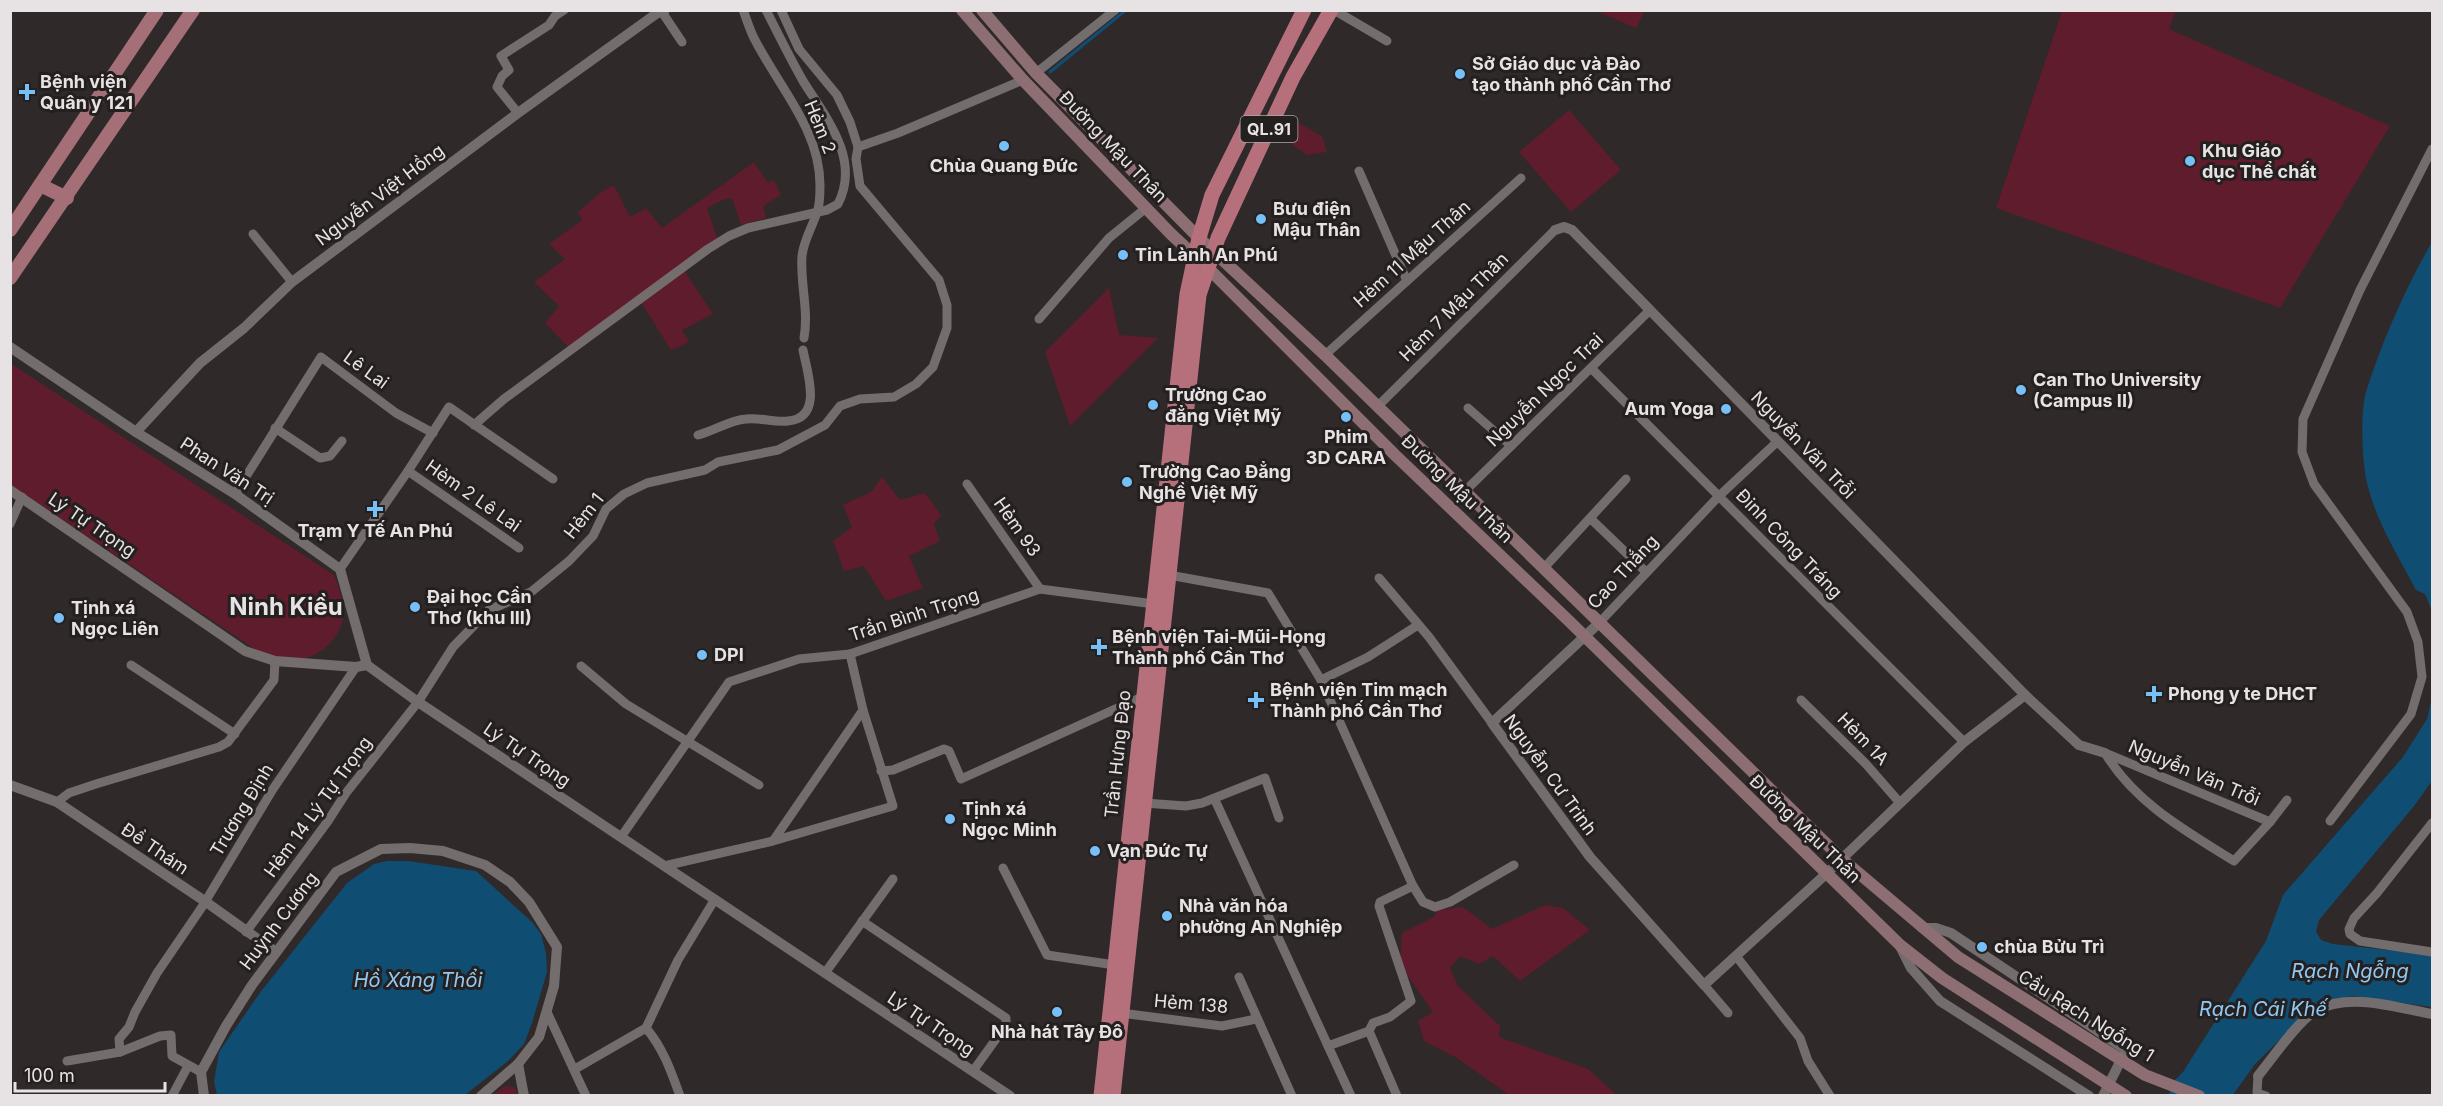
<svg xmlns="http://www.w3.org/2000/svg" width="2443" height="1106" font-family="Inter,sans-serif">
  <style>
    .green { fill: #5e1c2c }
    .water { fill: #104d73 }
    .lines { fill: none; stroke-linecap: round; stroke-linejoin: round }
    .stream { stroke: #104d73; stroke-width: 3 }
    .minor { stroke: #746d6e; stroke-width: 9 }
    .tertiary { stroke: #746d6e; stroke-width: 10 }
    .secondary { stroke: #8d6e73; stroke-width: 12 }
    .primary { stroke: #a56f78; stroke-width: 14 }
    .trunk { stroke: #b6707c; stroke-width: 15 }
    .poi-dot { fill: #77c0f7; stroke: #252020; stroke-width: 2 }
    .labels { text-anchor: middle; stroke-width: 6; stroke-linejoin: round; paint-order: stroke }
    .shield { fill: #252020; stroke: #ada8a9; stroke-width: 1.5 }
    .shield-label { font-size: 16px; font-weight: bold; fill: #e7e3e4 }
    .poi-label { font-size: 18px; font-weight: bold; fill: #e7e3e4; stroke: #252020; text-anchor: start }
    .street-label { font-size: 18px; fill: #e7e3e4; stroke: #252020 }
    .water-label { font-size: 20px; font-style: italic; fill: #91c8f3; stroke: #252020 }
    .district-label { font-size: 24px; font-weight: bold; fill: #e7e3e4; stroke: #252020 }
  </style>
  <rect width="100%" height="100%" fill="#2f292a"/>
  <g class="green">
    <path d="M1596,11H1645L1636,28Z"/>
    <path d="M2062,11H2176L2169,29L2390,126L2280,308L1996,208Z"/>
    <path d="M1569,110L1621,170L1571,212L1519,152Z"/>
    <path d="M1283,114L1322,136L1327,152L1307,155L1274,131Z"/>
    <path d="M754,162L768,183L774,180L781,195L763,206L766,218L741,225L732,198L723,200L707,208L718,240L681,266L713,314L682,330L689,342L671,350L640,301L570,349L545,323L559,306L534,282L565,259L549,244L582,220L578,212L601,192L614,185L630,217L646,208L662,228Z"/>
    <path d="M1109,288L1119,335L1158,338L1070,426L1045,352Z"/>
    <path d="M10,363L334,575C339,587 346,606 343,619C338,642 316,660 293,660C282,660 272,655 261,653L11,485Z"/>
    <path d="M882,477L900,500L925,493L941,515L934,524L940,541L909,556L923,588L886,601L864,566L844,571L833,541L852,527L843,505L871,492Z"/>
    <path d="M1545,905L1563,908L1590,930L1520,981L1493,956L1479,964L1460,956L1450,968L1458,986L1500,1026L1499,1037L1588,1069L1617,1095H1509L1457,1058L1424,1041L1418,1021L1433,1012L1400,965L1402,933L1434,917L1437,910L1463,907L1492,929Z"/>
    <path d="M508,1086L514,1087L519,1096H492L503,1087Z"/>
  </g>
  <g class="water">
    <path d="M2432,242V611L2425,594L2416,590C2398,556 2376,521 2367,483C2362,462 2360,412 2366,392C2382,341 2405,289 2432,242Z"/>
    <path d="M2432,697V781L2414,806L2319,920L2316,931L2321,940L2333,944L2432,955V1007L2354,996L2330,1000L2310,1010L2255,1064L2233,1095L2168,1096L2175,1080L2183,1072L2266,941L2283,895L2403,757L2427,719Z"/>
    <path d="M387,861H408L476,871L532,922L541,934L546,953L547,972L532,1023L524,1044L508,1061L465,1095H217L214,1082L219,1052L259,994L347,883L374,864Z"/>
  </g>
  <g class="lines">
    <path class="stream" d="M1050,72L1126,10"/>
    <g class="minor">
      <path d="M743,10C747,20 750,31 755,40C779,87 820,130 820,185C820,193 820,205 817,212C812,228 804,239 802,256C800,284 809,310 804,338"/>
      <path d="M1334,10L1387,41"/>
      <path d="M662,12L682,42"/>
      <path d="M1036,73L1115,10"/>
      <path d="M518,113L497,87L502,76L509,70L501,56L549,25L555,16L564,10"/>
      <path d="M858,147L898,133L1023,80"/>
      <path d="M1359,171L1407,281"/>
      <path d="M253,234L292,282"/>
      <path d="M1039,319L1109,238L1146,208"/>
      <path d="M1325,355L1521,178"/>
      <path d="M1591,368L1964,742"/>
      <path d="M1377,407L1555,230"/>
      <path d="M1468,408L1511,446"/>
      <path d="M474,425L504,399L708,249L729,236L748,228L827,210L838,204C861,159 826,118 803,81C790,58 778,34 766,10"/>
      <path d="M275,428L320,458L330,456L342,441"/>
      <path d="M698,435C714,431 730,420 746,419C760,417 774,423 788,421C824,418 807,372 803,350"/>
      <path d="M408,471L519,548"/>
      <path d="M967,484L1040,589"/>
      <path d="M1464,492L1649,311"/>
      <path d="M235,494L321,357L396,413L433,433"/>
      <path d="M1591,519L1646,572"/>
      <path d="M10,524L22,497"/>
      <path d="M340,569L408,471L449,407L553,479"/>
      <path d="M1543,569L1626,479"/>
      <path d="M1169,575L1268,593L1321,680L1413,886L1380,902L1379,906L1411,1001L1390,1017L1373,1023L1369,1031L1328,1046"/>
      <path d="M1379,578L1429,637L1492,723"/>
      <path d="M1599,623L1719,496L1777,442"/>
      <path d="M850,654L863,710"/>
      <path d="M131,665L235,734"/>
      <path d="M581,666L626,704L759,785"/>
      <path d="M1321,680L1368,657L1418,625"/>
      <path d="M1801,700L1866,764L1900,803"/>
      <path d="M2105,753L2270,822L2234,861C2186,831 2135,803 2105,753Z"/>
      <path d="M881,771L893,770L944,749L949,751L961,779L1144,696"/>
      <path d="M1215,800L1351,1096"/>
      <path d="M57,802L69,793L96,784L219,747L228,742L274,680L275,661"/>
      <path d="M1144,803L1186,806L1202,803L1265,778L1279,818"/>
      <path d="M2330,821L2411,714L2422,677L2418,642L2407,612L2314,484L2302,452L2303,419L2360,290L2432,149"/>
      <path d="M2270,822L2287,800"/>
      <path d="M2432,823L2377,893L2354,918L2349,929L2350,934L2360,941L2432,952"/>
      <path d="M621,837L729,682L799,659L850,654L1040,589L1154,604"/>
      <path d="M664,866L773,841L863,710L893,806L773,841"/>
      <path d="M1003,868L1047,955L1115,965"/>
      <path d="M1413,886L1423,902L1435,907L1450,902L1514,865"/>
      <path d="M862,921L1006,1018V1025L973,1071"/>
      <path d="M246,932L328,821L346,793L418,702L453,647L489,610L531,592L569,561L593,536L606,509L624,494L647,483L705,470L718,462L778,450L825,425L840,406L860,399L894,397L916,384L933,367L947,328V305L939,280L860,186L856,159L858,147L850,122L837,95L799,49L781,10"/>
      <path d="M1736,956L1800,1038L1808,1061L1830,1096"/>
      <path d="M825,973L893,879"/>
      <path d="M1239,977L1292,1096"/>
      <path d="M1704,985L1728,1013"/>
      <path d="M547,1012L586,1096"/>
      <path d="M1121,1013L1222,1026L1256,1019"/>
      <path d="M646,1028C663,1048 671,1071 680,1096"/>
      <path d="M1369,1031L1397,1096"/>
      <path d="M120,1052L160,1036L171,1035L172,1056L201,1072"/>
      <path d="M67,1061L120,1052L119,1039L129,1027L135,1012L157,973L202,907L273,789L356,667"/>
      <path d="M575,1069L646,1028L678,960L715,899"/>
      <path d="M2258,1076L2257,1093L2266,1096"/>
      <path d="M172,1096L188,1066"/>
    </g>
    <g class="tertiary">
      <path d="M1555,230L1564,227L1572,230L2025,695L2079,745L2105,753"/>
      <path d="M10,347L136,432L235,494L340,569L367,665"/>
      <path d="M136,432L200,363L244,328L292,282L518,113L656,14L665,10"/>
      <path d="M10,490L245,651L275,661L356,667L367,665L418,702L1010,1096"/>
      <path d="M1599,623L1492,723L1590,857L1704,985L1826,874L1964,742L2025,695"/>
      <path d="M10,785L57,802L206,902L276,952"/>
      <path d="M1922,928H1936L1951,933L2126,1050L2103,1096"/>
      <path d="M1900,946L1911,968L1940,1001L2089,1096"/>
      <path d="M518,1064L524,1096"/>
      <path d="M2258,1076C2272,1059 2299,1019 2317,1010C2350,992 2398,1008 2432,1014"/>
      <path d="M204,1096L201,1072L226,1026L252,985L336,872L381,849L410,848L443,851L485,865L510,882L529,902L557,947L554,986L539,1037L518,1064L481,1096"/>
    </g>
    <g class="secondary">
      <path d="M962,10L1023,80L1171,234L1214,274L1395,455L1568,620L1900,945L1942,978L2126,1096"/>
      <path d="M982,10L1036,73L1199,238L1325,355L1842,859L1958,957L2145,1075L2199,1096"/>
    </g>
    <g class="primary">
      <path d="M40,185L67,198"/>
      <path d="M10,230L157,10"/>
      <path d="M10,278L193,10"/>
    </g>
    <g class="trunk">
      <path d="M1101,1096L1187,294L1199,238L1212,195L1304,10"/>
      <path d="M1113,1096L1199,295L1218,238L1293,77L1331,10"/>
    </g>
  </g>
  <g class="poi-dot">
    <circle cx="1460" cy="74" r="6"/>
    <path d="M24 83h6v6h6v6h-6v6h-6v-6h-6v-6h6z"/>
    <circle cx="1004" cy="146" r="6"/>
    <circle cx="2190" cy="161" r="6"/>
    <circle cx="1261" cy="219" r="6"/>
    <circle cx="1123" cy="255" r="6"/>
    <circle cx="2021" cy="390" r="6"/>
    <circle cx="1153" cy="405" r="6"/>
    <circle cx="1726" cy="409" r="6"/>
    <circle cx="1346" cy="417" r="6"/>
    <circle cx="1127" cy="482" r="6"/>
    <path d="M372 500h6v6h6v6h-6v6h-6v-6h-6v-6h6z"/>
    <circle cx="415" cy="607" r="6"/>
    <circle cx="59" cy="618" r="6"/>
    <path d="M1096 638h6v6h6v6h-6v6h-6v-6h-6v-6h6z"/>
    <circle cx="702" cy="655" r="6"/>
    <path d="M2151 685h6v6h6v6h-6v6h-6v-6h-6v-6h6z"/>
    <path d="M1253 691h6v6h6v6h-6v6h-6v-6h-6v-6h6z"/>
    <circle cx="950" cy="819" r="6"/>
    <circle cx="1095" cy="851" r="6"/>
    <circle cx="1167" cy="916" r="6"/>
    <circle cx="1982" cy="947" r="6"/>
    <circle cx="1057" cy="1012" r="6"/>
  </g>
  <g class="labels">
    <rect class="shield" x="1240.5" y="116" width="57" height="26" rx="4.5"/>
    <g class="shield-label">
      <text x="1269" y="135">QL.91</text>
    </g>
    <g class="poi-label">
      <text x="1472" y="70">Sở Giáo dục và Đào<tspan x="1472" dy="21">tạo thành phố Cần Thơ</tspan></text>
      <text x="40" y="88">Bệnh viện<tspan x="40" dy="21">Quân y 121</tspan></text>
      <text x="2202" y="157">Khu Giáo<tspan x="2202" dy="21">dục Thể chất</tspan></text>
      <text x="1004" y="172" text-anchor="middle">Chùa Quang Đức</text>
      <text x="1273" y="215">Bưu điện<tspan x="1273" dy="21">Mậu Thân</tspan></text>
      <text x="1135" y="261">Tin Lành An Phú</text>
      <text x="2033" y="386">Can Tho University<tspan x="2033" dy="21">(Campus II)</tspan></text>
      <text x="1165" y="401">Trường Cao<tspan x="1165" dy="21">đẳng Việt Mỹ</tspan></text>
      <text x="1714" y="415" text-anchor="end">Aum Yoga</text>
      <text x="1346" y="443" text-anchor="middle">Phim<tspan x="1346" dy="21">3D CARA</tspan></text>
      <text x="1139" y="478">Trường Cao Đẳng<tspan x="1139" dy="21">Nghề Việt Mỹ</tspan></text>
      <text x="375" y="537" text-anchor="middle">Trạm Y Tế An Phú</text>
      <text x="427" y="603">Đại học Cần<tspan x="427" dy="21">Thơ (khu III)</tspan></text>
      <text x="71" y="614">Tịnh xá<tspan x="71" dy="21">Ngọc Liên</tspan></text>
      <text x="1112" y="643">Bệnh viện Tai-Mũi-Họng<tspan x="1112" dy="21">Thành phố Cần Thơ</tspan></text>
      <text x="714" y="661">DPI</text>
      <text x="1270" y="696">Bệnh viện Tim mạch<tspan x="1270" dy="21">Thành phố Cần Thơ</tspan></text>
      <text x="2168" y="700">Phong y te DHCT</text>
      <text x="962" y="815">Tịnh xá<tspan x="962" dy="21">Ngọc Minh</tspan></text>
      <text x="1107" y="857">Vạn Đức Tự</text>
      <text x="1179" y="912">Nhà văn hóa<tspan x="1179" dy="21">phường An Nghiệp</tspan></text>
      <text x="1994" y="953">chùa Bửu Trì</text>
      <text x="1057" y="1038" text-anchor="middle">Nhà hát Tây Đô</text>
    </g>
    <g class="street-label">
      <text transform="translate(820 127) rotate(68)" y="6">Hẻm 2</text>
      <text transform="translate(1113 147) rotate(46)" y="6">Đường Mậu Thân</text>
      <text transform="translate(380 195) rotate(-37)" y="6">Nguyễn Việt Hồng</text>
      <text transform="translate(1412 254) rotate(-42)" y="6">Hẻm 11 Mậu Thân</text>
      <text transform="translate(1454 307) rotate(-45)" y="6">Hẻm 7 Mậu Thân</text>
      <text transform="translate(366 370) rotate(36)" y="6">Lê Lai</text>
      <text transform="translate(1545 390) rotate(-44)" y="6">Nguyễn Ngọc Trai</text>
      <text transform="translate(1803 445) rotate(46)" y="6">Nguyễn Văn Trỗi</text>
      <text transform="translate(227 471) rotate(33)" y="6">Phan Văn Trị</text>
      <text transform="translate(1457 489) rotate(44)" y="6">Đường Mậu Thân</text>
      <text transform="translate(473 496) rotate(35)" y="6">Hẻm 2 Lê Lai</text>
      <text transform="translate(584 516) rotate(-52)" y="6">Hẻm 1</text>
      <text transform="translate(92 525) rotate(34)" y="6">Lý Tự Trọng</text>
      <text transform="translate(1017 527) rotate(55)" y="6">Hẻm 93</text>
      <text transform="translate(1789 544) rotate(46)" y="6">Đinh Công Tráng</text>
      <text transform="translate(1623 572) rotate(-47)" y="6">Cao Thắng</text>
      <text transform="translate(914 615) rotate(-18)" y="6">Trần Bình Trọng</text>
      <text transform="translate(1863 739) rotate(46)" y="6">Hẻm 1A</text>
      <text transform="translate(1118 754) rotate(-84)" y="6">Trần Hưng Đạo</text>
      <text transform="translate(527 755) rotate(34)" y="6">Lý Tự Trọng</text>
      <text transform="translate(2194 773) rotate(23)" y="6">Nguyễn Văn Trỗi</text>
      <text transform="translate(1550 775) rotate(54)" y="6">Nguyễn Cư Trinh</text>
      <text transform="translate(318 807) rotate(-54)" y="6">Hẻm 14 Lý Tự Trọng</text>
      <text transform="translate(242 810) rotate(-59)" y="6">Trương Định</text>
      <text transform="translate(1805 829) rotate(44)" y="6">Đường Mậu Thân</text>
      <text transform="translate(155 849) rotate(34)" y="6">Đề Thám</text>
      <text transform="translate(279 921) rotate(-53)" y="6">Huỳnh Cương</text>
      <text transform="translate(1191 1004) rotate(5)" y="6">Hẻm 138</text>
      <text transform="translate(2086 1016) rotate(32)" y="6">Cầu Rạch Ngỗng 1</text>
      <text transform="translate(931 1024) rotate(34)" y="6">Lý Tự Trọng</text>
    </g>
    <g class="water-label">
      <text x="2350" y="978">Rạch Ngỗng</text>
      <text x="418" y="987">Hồ Xáng Thổi</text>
      <text x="2263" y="1016">Rạch Cái Khế</text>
    </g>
    <g class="district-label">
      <text x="286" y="615">Ninh Kiều</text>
    </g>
  </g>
  <rect width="2443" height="1106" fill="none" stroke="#e7e3e4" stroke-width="24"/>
  <path d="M15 1082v9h150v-9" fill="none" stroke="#e7e3e4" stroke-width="3"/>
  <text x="24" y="1082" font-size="18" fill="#e7e3e4" stroke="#252020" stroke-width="4.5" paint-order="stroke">100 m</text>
</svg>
